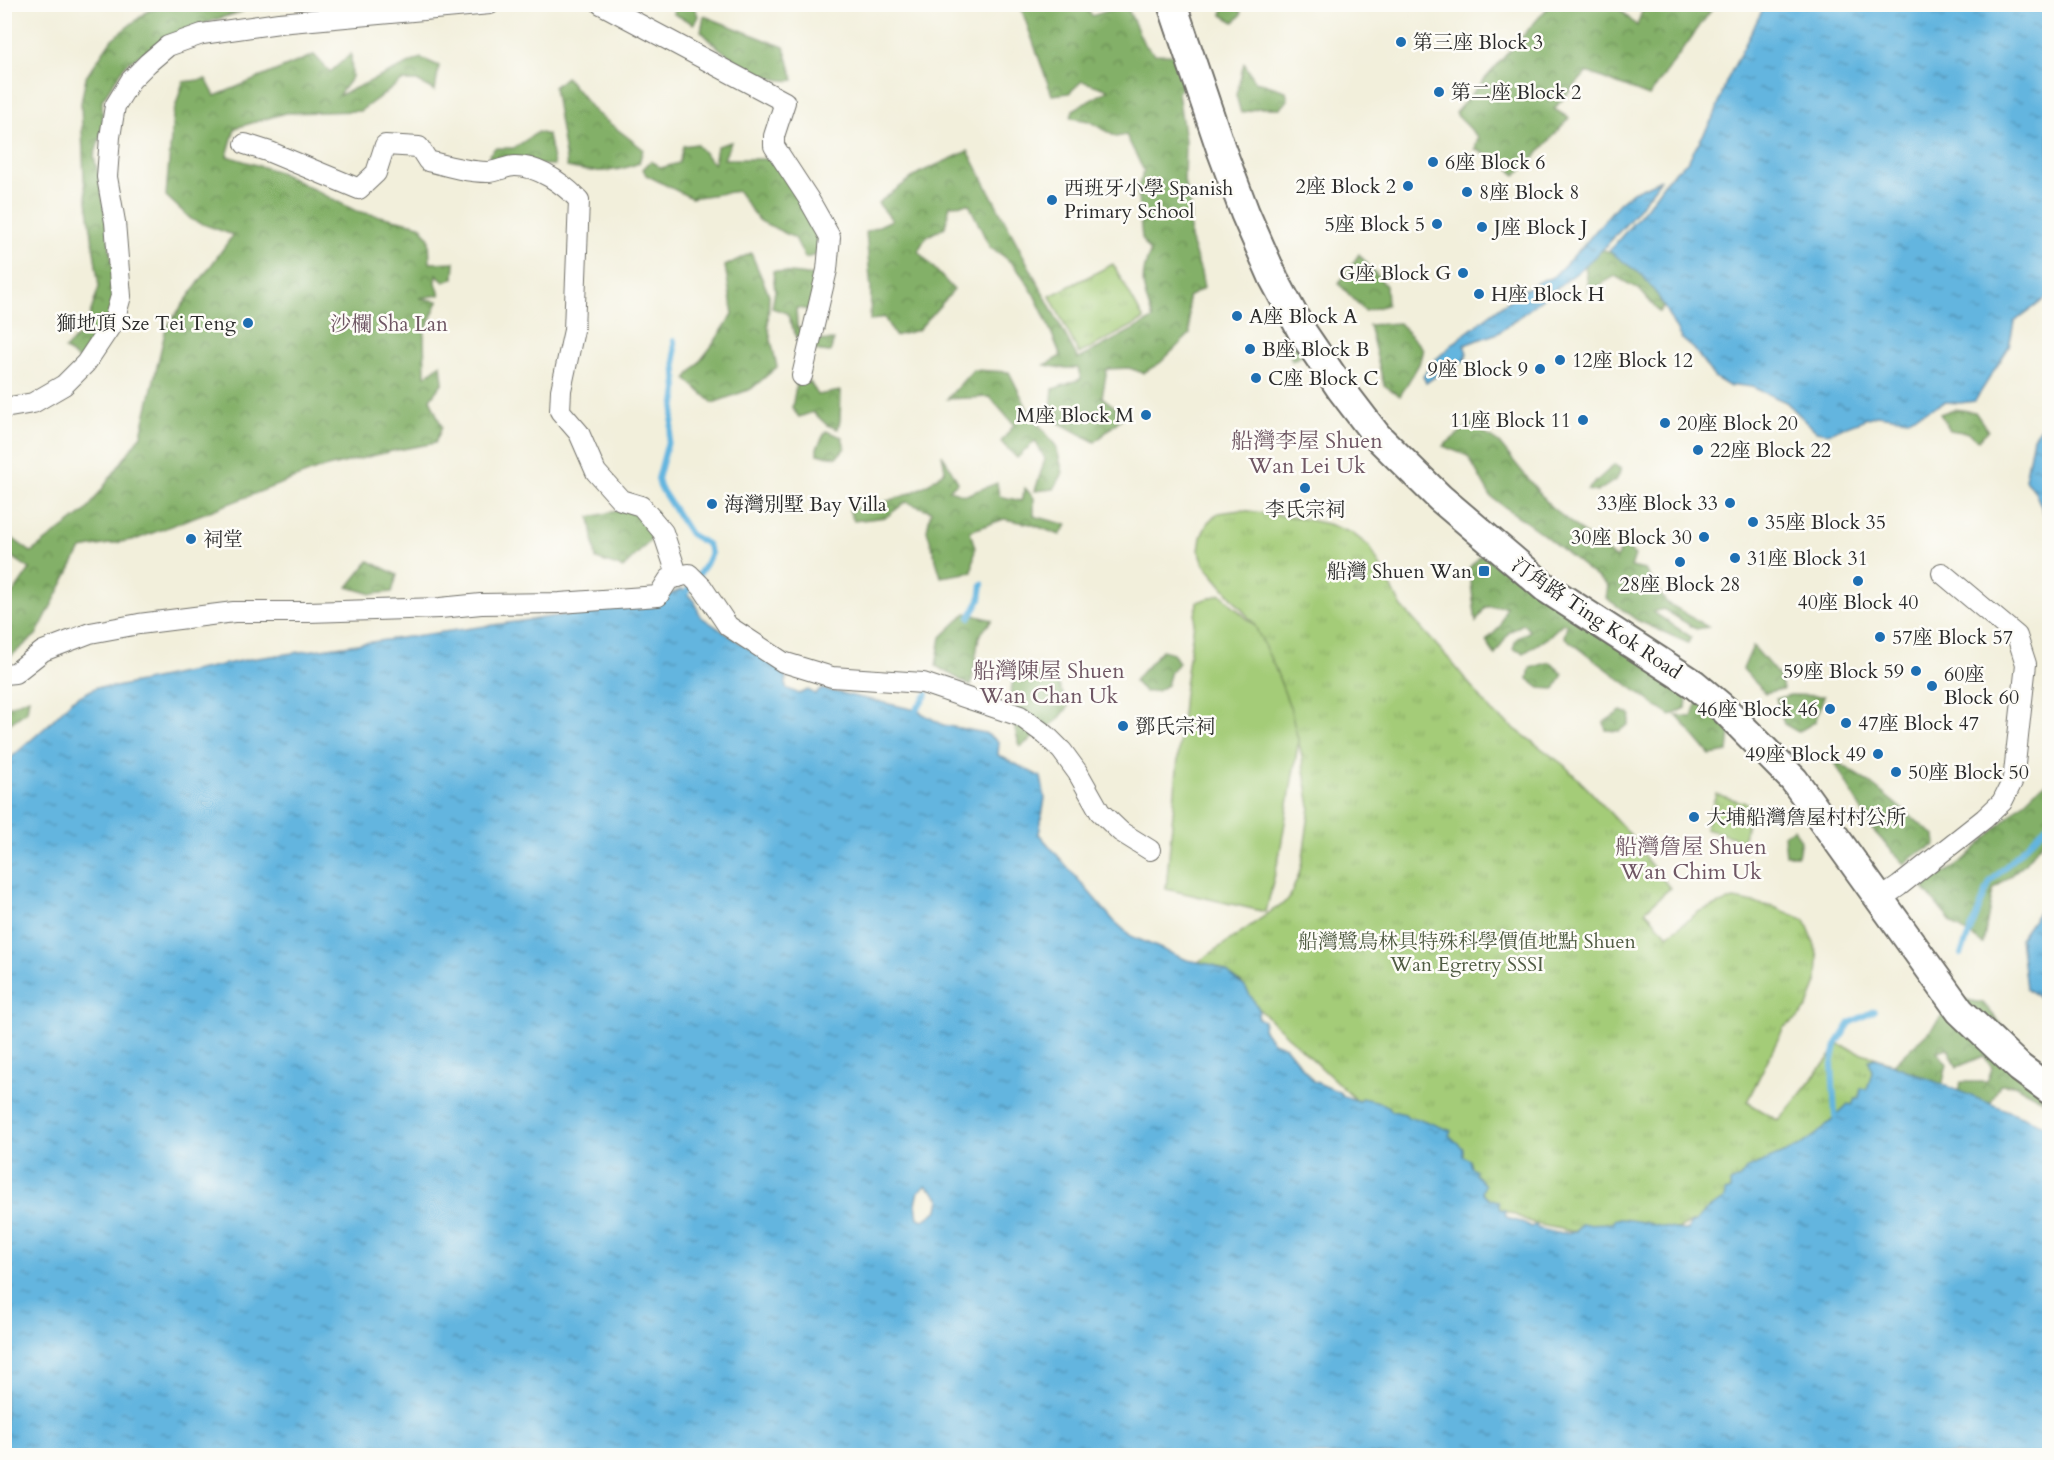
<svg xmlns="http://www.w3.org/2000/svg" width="2054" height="1460" font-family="Cardo,'Noto Serif TC',serif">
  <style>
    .green { fill: #a4cc78; stroke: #687c52; stroke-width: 1.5 }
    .forest { fill: url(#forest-crowns); stroke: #576e4a; stroke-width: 1.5 }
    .park { fill: url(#park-tufts); stroke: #687c52; stroke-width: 1.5 }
    .water { fill: url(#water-ripples); stroke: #477085; stroke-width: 1.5; fill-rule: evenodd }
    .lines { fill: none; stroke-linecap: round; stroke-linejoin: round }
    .stream { stroke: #63b5df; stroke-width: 6 }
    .street-casing { stroke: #717069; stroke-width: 22 }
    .secondary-casing { stroke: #717069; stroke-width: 32 }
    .street { stroke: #fff; stroke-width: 20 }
    .secondary { stroke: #fff; stroke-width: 28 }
    .poi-dot { fill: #1f6fb2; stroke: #fdfcf7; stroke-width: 2 }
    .labels { text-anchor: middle; stroke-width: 5; stroke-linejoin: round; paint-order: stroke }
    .poi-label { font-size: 20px; fill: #2b2b2b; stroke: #fdfcf7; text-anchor: start }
    .street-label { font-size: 20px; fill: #2b2b2b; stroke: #fdfcf7 }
    .park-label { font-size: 20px; fill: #4f5b42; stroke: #fdfcf7 }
    .neighbourhood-label { font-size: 21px; fill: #6f5764; stroke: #fdfcf7 }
    .quarter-label { font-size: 22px; fill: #6f5764; stroke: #fdfcf7 }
  </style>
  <defs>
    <pattern id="forest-crowns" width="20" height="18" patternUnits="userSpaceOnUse" patternTransform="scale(1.5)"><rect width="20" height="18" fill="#83b068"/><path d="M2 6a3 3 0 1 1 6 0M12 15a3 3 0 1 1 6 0" fill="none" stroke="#6b8f56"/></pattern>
    <pattern id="park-tufts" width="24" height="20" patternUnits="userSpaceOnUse" patternTransform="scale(1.5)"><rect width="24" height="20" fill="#a4cc78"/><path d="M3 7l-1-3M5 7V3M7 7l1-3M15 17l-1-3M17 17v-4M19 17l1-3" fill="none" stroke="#8daf68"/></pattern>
    <pattern id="water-ripples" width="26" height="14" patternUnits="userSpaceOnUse" patternTransform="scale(1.5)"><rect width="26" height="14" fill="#63b5df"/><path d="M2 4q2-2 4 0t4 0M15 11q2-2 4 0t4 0" fill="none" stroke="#5293b5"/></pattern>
  </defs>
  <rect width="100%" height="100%" fill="#fdfcf7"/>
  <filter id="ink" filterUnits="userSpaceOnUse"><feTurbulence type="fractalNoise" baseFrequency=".0167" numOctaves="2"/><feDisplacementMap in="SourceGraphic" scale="12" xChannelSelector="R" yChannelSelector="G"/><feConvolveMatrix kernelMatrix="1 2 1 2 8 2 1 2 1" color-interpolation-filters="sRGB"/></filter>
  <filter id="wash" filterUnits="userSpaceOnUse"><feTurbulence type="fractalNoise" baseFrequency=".008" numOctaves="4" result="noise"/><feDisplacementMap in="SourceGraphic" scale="24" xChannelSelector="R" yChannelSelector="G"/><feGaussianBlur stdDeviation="1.35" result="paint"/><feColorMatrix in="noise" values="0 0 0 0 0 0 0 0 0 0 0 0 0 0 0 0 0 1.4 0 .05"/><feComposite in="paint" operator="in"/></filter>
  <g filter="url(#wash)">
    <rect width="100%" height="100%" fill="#f2efdb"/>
    <path class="green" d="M1221,594L1277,647L1302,721L1280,852L1266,912L1166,889L1184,693L1197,602Z"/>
    <g class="forest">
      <path d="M169,5H252L241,12L214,20L165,40L126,64L102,100L103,127L94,157L100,180L120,317L79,360L65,349L85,329L99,287L84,179L81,103L86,77L112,39L148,11Z"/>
      <path d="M673,5H694L698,16L694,24L674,14Z"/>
      <path d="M1020,5H1083L1092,16L1126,5L1144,44L1155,54L1197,55L1202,68L1178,92L1185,141L1184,181L1190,206V238L1201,272L1204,288L1188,297L1190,334L1160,363L1143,373L1129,368L1107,369L1102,397L1125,415L1095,442L1050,418L1053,389L1081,379L1078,368H1061L1045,365L1061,356C1046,321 1028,264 990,248L969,204L950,205L945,227L926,237L918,251L954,290L918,330L895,336L884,317L870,321L871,290L866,232L892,220L878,203L919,173L968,151L1078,359L1153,319C1144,294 1138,278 1150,253L1142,238L1137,189L1144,171L1126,135L1116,137L1089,121L1071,118L1073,110L1109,90L1082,81L1069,93L1052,95Z"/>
      <path d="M1223,5H1240L1241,15L1234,22L1222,15Z"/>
      <path d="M1550,5H1615L1637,26L1644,5H1715L1649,96L1587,72L1554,109L1569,118L1529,164L1515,175L1506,165L1475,149L1478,137L1455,113Z"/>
      <path d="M704,16L784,47L794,80C765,85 720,52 701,31Z"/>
      <path d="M351,54L352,77L338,96L421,58L439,66L435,91L417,81H402L360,111L285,113L235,128L227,156L279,172L356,211L420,225L429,238L430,263L455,262L454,278L444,282L437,274L436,283L440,295L419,298L438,301L424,334L425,376L441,364L443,382L430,399L442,427L435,443L392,451L319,469L137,539L81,549L36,635L5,661V605L30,569L5,552V533L31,552L87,510L141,435L166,328L233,235L192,220L166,196L173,115L183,82L206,79L215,96L314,55L330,72Z"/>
      <path d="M1244,63L1255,81L1286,91L1288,100L1280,108H1258L1241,113L1236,95Z"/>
      <path d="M566,77L595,112L643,149L639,163C616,173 591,173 567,167L554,87Z"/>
      <path d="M538,132L548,135L554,165L493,164L489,155L495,148H514Z"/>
      <path d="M731,142L724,159H785L827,232L817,255L805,258L795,238L758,220L738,191L691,198L646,175L643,169L651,161L661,168L679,163L683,146L696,144L714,164L717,146Z"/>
      <path d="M1595,248L1640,259L1670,300L1659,312L1640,290L1615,276L1589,291L1583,253Z"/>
      <path d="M751,253L769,295L768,326L777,367L751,389L713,403L686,379L711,347L733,314L725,266Z"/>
      <path d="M1359,254L1386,286L1387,305L1365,311L1339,284Z"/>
      <path d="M773,271L816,276L815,317L805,309L796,308L797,326L810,341L834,340L830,352C796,349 799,342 787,313L772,308L775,291Z"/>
      <path d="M1289,299L1307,353L1292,361L1281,326L1266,305Z"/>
      <path d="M1399,323L1423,349L1419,364L1400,396L1384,385L1369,325Z"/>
      <path d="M973,370L1009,372L1032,418L1042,428L1056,446L1063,473L1054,489L1035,491L1045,459L1035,441L1017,458L1001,442L1014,425L990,397L947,399Z"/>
      <path d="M797,381L810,382L818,395L841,391L840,420L838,429L827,425L813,412L799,417L792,408Z"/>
      <path d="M1954,409L1975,412L1988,431L1978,440L1969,433L1950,430L1940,414Z"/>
      <path d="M1471,424L1499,443L1551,507L1616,559L1623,545L1635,555L1631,567L1645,570L1666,602L1708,627L1696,629L1663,609L1653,612L1691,637L1688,643L1637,620L1606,598L1608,586L1540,532L1491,497L1468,456L1443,446Z"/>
      <path d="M826,431L842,437L845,448L837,457L817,454V448Z"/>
      <path d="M942,454L958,482L949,490L966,495L997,483L999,496L1021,501L1025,488L1034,498V516L1067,525L1060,535L1031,524L1004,519L970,531L975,548L972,572L941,577L927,530L931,511L906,502L886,517L854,521L849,510C882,503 922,495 945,470Z"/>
      <path d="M1614,465L1621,469L1617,479L1597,492L1587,490Z"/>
      <path d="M621,510L656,512L650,541L623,568L596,559L590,517Z"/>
      <path d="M1481,555L1513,572L1688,688L1686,708L1671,716L1659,708L1564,637L1567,625L1563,623L1547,638L1524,653L1513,649L1516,639L1530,631L1523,624L1509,632L1495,655L1486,641L1500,627L1506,606L1485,607L1476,622L1469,568Z"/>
      <path d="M369,561L397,575L392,592L372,594L348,587Z"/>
      <path d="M966,613L992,620L979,636L971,686L936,666L941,637Z"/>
      <path d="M1753,646L1780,677L1783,689L1765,693L1743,669Z"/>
      <path d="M1162,650L1173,653L1179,663L1171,671L1167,685L1157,691L1145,692L1134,681Z"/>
      <path d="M1550,662L1563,674L1555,689L1540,688L1528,679L1530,668Z"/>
      <path d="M1051,670L1069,706L1058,720L1020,747L1008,704L1014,676Z"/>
      <path d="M1703,691L1731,723L1728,752L1710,755L1677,716L1692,717Z"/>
      <path d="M1790,695L1824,696L1815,722L1798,732L1784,724L1776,699Z"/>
      <path d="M29,698L27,711L5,727V708Z"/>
      <path d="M1621,711L1631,715L1629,724L1619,731L1606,730L1604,722Z"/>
      <path d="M1833,759L1871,784L1935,836L1936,845L1922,851L1904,864L1872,829Z"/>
      <path d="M2049,782V834L2023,865L1993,890L1983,944L1953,924L1923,888L1964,860L2039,787Z"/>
      <path d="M1794,828L1801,841L1798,855H1786L1784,834Z"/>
      <path d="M1956,998L1983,1003L2025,1052L2028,1065L2043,1100L2014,1085L2000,1084L1988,1109L1954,1100L1961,1082H1987L1992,1068L1984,1056L1957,1067L1948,1048L1937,1051L1947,1064L1942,1087L1893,1065L1932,1028Z"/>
    </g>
    <g class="park">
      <path d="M1113,264L1144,320L1079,354L1050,296Z"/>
      <path d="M1241,510L1300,518L1328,524L1352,533L1370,547L1402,607L1450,660L1492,712L1564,765L1589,790L1634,839L1647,860L1670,888L1645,911L1668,935L1700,911L1734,899L1774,907L1805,920L1813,939L1818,958L1817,982L1808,1007L1797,1019L1784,1027L1747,1102L1779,1121L1839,1045L1894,1064L1797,1159L1735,1206L1677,1229L1621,1236L1571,1231L1535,1224L1486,1202L1359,1103L1259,1009L1241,982L1198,962L1289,899L1299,874L1303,857L1310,807L1301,752L1290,707L1275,668L1254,624L1204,564L1199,551L1201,537L1208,522L1218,513Z"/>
      <path d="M1716,794L1752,805L1743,840L1705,829Z"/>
    </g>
    <g class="water">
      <path d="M1765,5H2049V296L2014,322L2009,347L1975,401L1960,403L1945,402L1908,419L1876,415L1828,433L1816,431L1786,402L1752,387L1736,385L1730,387L1714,377L1694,349L1681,338L1658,296L1643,276L1609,251L1647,207L1668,178L1688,161L1715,114L1726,82Z"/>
      <path d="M1661,179L1629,221L1604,248L1579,271L1498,333L1464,345L1467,353L1465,360L1443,371L1426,383L1423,376L1433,362L1462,336L1519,293L1542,280L1552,278L1583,246L1619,203L1633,192Z"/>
      <path d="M2049,416V524L2034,490L2025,480L2033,437Z"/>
      <path d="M682,589L695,602L700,616L786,674V688L799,694L808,690L815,694L822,689L916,710L943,725L985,733L999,742L998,755L1041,777L1045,798L1039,834L1114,921L1131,936L1187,960L1214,965L1227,972L1245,987L1259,1009L1258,1018L1264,1021L1263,1029L1273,1042L1286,1047L1313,1081L1339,1092L1343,1096L1359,1101L1361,1098L1376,1101L1389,1107L1392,1111L1405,1114L1409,1118L1420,1119L1451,1131L1449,1135L1463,1148V1156L1469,1160L1471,1167L1476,1170L1475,1174L1485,1185L1482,1192L1490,1199L1498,1201L1500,1209L1505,1210L1506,1216C1513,1223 1523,1219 1530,1227L1536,1225L1537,1228L1557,1233L1576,1232L1581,1224L1612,1223L1615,1219C1641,1218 1662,1230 1688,1230L1690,1224L1696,1222C1701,1211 1714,1207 1724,1199L1725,1192L1730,1190V1182L1740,1178L1747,1168L1800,1146L1818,1133L1848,1104L1852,1105L1855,1099H1859L1861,1088L1867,1089L1872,1072L1869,1060L1876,1058L2049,1127V1455H5L4,764L48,725L72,700L97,687H116L250,659L651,603ZM926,1186L933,1191L940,1199L938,1210L924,1220L918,1218L916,1204L919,1191Z"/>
      <path d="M2049,897V1006L2026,988L2020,938Z"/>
    </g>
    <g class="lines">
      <g class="stream">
        <path d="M674,341L677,390L671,430L658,479L660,487L690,534L707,544L711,553L706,564L686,593"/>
        <path d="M970,617L980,600L982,584"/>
        <path d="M916,710L927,694"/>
        <path d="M1961,954L1990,882L2050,822"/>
        <path d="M1835,1116L1832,1065L1836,1045L1850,1023L1874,1011"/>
      </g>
    </g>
  </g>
  <g filter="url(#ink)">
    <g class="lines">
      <defs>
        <g id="street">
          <path d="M601,4L785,102L774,136V146L808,198L830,237L827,270L802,376"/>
          <path d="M245,144L270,152L359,189L376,173L385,145L419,147L428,161C447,166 468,172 487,172C497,172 506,166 515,166C539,166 563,184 579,200L574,330L561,390L560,411L579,433L596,472L621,500L641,506L663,532L678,577"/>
          <path d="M4,408L33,403L64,385L86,363L114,321L121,296L115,222L107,177L110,137L115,106L131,80L148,63L168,46L202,34L279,23L490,4"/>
          <path d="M4,674L15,673L43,651L90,633L139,624L234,612H308L440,608L481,604L560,603L658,596L669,579L689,574L702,587L728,626L783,662L832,677L923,683L1020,716L1046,735L1062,751L1078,773L1100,812L1121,832L1150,850"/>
          <path d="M1879,900L1899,886L1984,819L2002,802L2012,782L2014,773L2026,664L2017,636L1942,573"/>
        </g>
        <path id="secondary" d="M1172,4L1221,149L1245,213L1274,279L1303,333L1341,389L1377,436L1440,498L1546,588L1694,684L1725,710L1794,780L1960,1011L2020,1068L2050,1090"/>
      </defs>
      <use href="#street" class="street-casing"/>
      <use href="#secondary" class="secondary-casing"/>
      <use href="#street" class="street"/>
      <use href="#secondary" class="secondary"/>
    </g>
  </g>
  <g class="poi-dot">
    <circle cx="1401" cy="42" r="6"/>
    <circle cx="1439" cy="92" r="6"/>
    <circle cx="1433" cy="162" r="6"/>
    <circle cx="1408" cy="186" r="6"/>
    <circle cx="1467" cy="192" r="6"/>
    <circle cx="1052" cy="200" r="6"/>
    <circle cx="1437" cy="224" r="6"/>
    <circle cx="1482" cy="227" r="6"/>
    <circle cx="1463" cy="273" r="6"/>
    <circle cx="1479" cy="294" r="6"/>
    <circle cx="1237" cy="316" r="6"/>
    <circle cx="248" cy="323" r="6"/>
    <circle cx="1250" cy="349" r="6"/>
    <circle cx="1560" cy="360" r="6"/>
    <circle cx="1540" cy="369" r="6"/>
    <circle cx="1256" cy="378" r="6"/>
    <circle cx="1146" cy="415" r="6"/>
    <circle cx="1583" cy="420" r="6"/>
    <circle cx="1665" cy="423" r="6"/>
    <circle cx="1698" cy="450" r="6"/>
    <circle cx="1305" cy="488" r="6"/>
    <circle cx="1730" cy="503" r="6"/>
    <circle cx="712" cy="504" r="6"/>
    <circle cx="1753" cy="522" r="6"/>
    <circle cx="1704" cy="537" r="6"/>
    <circle cx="191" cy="539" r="6"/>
    <circle cx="1735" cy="558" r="6"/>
    <circle cx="1680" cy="562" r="6"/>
    <rect x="1478" y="565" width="12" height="12" rx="3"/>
    <circle cx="1858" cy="581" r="6"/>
    <circle cx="1880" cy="637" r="6"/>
    <circle cx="1916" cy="671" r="6"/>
    <circle cx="1932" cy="686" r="6"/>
    <circle cx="1830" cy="709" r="6"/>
    <circle cx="1846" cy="723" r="6"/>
    <circle cx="1123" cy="726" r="6"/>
    <circle cx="1878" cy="754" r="6"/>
    <circle cx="1896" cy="772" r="6"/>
    <circle cx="1694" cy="817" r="6"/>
  </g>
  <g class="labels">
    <g class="poi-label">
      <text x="1413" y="49">第三座 Block 3</text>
      <text x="1451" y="99">第二座 Block 2</text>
      <text x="1445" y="169">6座 Block 6</text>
      <text x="1396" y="193" text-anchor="end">2座 Block 2</text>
      <text x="1064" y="195">西班牙小學 Spanish<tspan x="1064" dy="23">Primary School</tspan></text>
      <text x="1479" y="199">8座 Block 8</text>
      <text x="1425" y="231" text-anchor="end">5座 Block 5</text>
      <text x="1494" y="234">J座 Block J</text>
      <text x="1451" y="280" text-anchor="end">G座 Block G</text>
      <text x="1491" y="301">H座 Block H</text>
      <text x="1249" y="323">A座 Block A</text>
      <text x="236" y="330" text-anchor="end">獅地頂 Sze Tei Teng</text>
      <text x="1262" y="356">B座 Block B</text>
      <text x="1572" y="367">12座 Block 12</text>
      <text x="1528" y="376" text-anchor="end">9座 Block 9</text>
      <text x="1268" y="385">C座 Block C</text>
      <text x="1134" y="422" text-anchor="end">M座 Block M</text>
      <text x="1571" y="427" text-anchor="end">11座 Block 11</text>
      <text x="1677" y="430">20座 Block 20</text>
      <text x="1710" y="457">22座 Block 22</text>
      <text x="1718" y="510" text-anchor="end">33座 Block 33</text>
      <text x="724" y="511">海灣別墅 Bay Villa</text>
      <text x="1305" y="516" text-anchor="middle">李氏宗祠</text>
      <text x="1765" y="529">35座 Block 35</text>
      <text x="1692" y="544" text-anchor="end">30座 Block 30</text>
      <text x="203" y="546">祠堂</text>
      <text x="1747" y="565">31座 Block 31</text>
      <text x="1472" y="578" text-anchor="end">船灣 Shuen Wan</text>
      <text x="1680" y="591" text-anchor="middle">28座 Block 28</text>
      <text x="1858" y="609" text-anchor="middle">40座 Block 40</text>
      <text x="1892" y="644">57座 Block 57</text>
      <text x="1904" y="678" text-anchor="end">59座 Block 59</text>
      <text x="1944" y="681">60座<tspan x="1944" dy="23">Block 60</tspan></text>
      <text x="1818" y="716" text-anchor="end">46座 Block 46</text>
      <text x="1858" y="730">47座 Block 47</text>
      <text x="1135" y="733">鄧氏宗祠</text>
      <text x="1866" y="761" text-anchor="end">49座 Block 49</text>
      <text x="1908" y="779">50座 Block 50</text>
      <text x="1706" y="824">大埔船灣詹屋村村公所</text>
    </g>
    <g class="street-label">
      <text transform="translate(1597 618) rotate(34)" y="7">汀角路 Ting Kok Road</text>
    </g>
    <g class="park-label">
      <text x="1467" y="948">船灣鷺鳥林具特殊科學價值地點 Shuen<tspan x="1467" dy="23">Wan Egretry SSSI</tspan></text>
    </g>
    <g class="neighbourhood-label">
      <text x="389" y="331">沙欄 Sha Lan</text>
    </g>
    <g class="quarter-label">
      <text x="1307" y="448">船灣李屋 Shuen<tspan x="1307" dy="25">Wan Lei Uk</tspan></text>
      <text x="1049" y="678">船灣陳屋 Shuen<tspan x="1049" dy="25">Wan Chan Uk</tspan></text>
      <text x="1691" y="854">船灣詹屋 Shuen<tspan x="1691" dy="25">Wan Chim Uk</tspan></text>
    </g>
  </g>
  <rect width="2054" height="1460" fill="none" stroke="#fdfcf7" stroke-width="24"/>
</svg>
